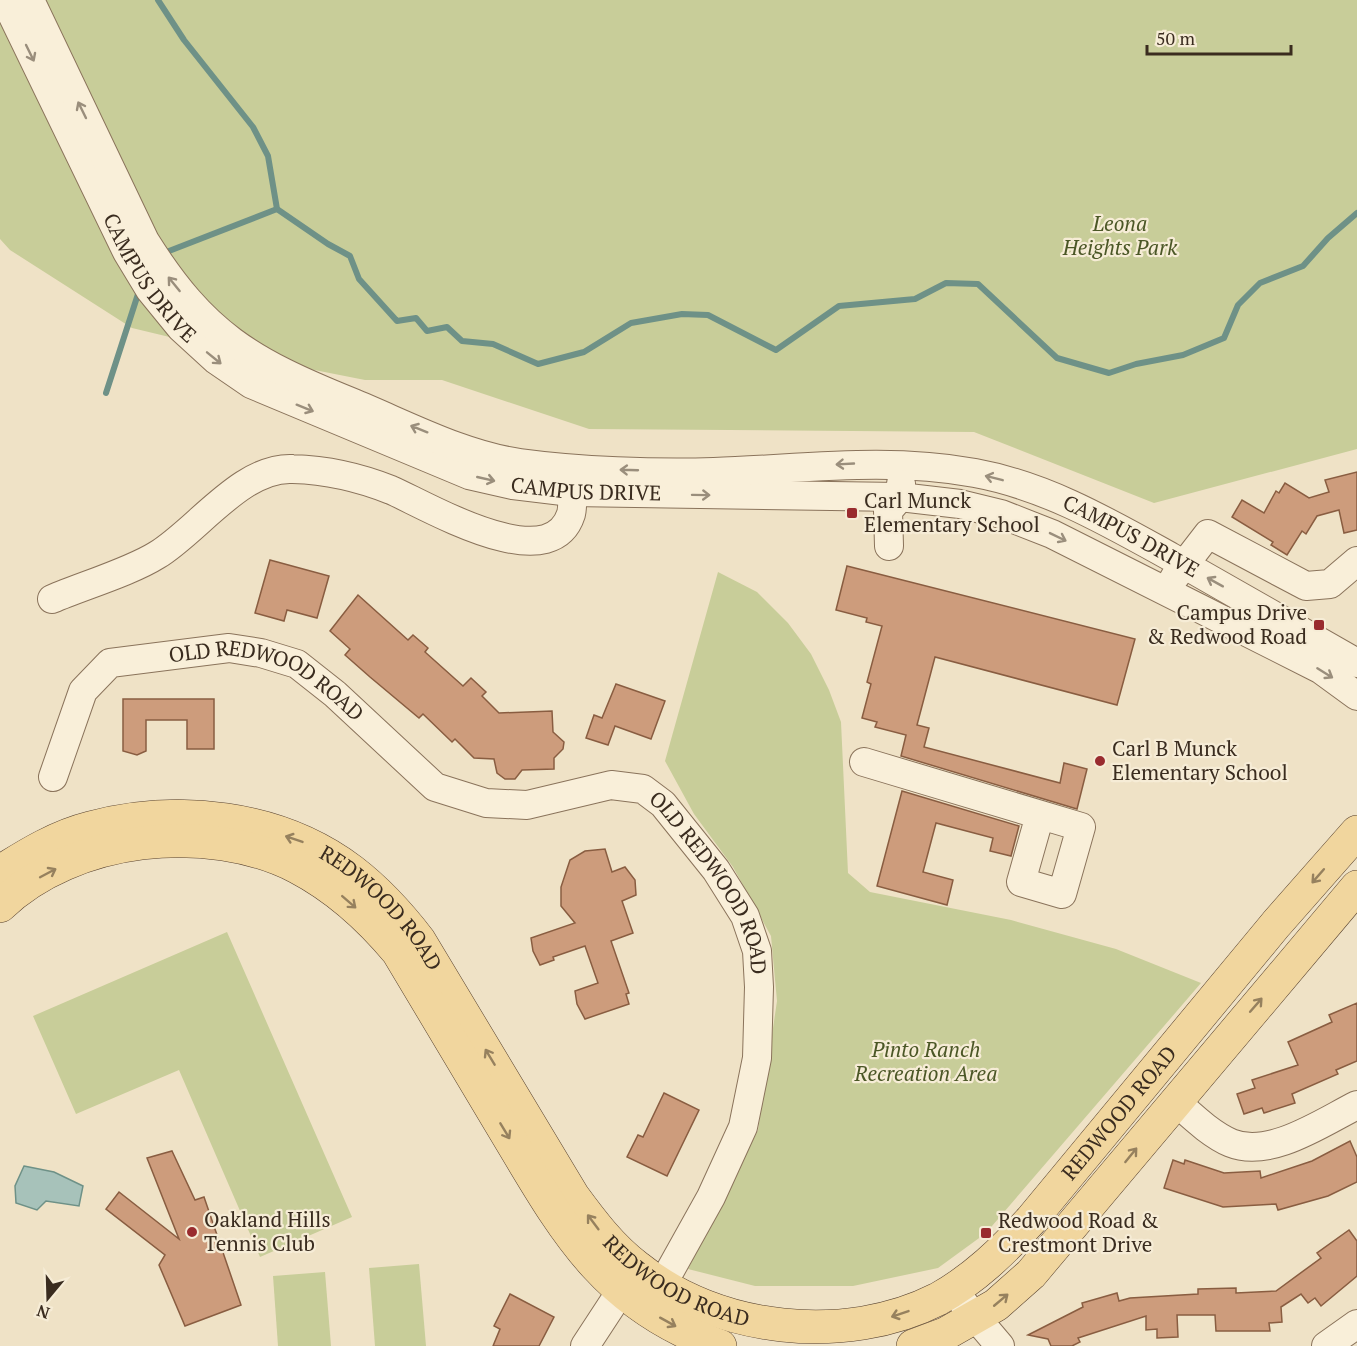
<svg xmlns="http://www.w3.org/2000/svg" width="1357" height="1346" font-family="'PT Serif',serif">
  <style>
    .green { fill: #c8cd99 }
    .water { fill: #a7c2ba; stroke: #6e9187; stroke-width: 1.5 }
    .lines { fill: none; stroke-linecap: round; stroke-linejoin: round }
    .stream { stroke: #6e9187; stroke-width: 6 }
    .building { fill: #cd9c7c; stroke: #895d41; stroke-width: 1.5 }
    .minor-casing { stroke: #8a735b; stroke-width: 30 }
    .major-casing { stroke: #58422f; stroke-width: 34 }
    .minor { stroke: #f9efd9; stroke-width: 28 }
    .major { stroke: #f1d69e; stroke-width: 33 }
    .oneway { stroke: #9a8e7c }
    .oneway2 { stroke: #96815e }
    .poi-dot { fill: #992b2e; stroke: #f6ecd6; stroke-width: 2 }
    .labels { text-anchor: middle; stroke-width: 4.5; stroke-linejoin: round; paint-order: stroke }
    .park-label { font-size: 21px; font-style: italic; fill: #4b5726; stroke: #f6ecd6 }
    .street-label { font-size: 21px; fill: #3a2c1f; stroke: #f6ecd6 }
    .poi-label { font-size: 21px; fill: #3a2c1f; stroke: #f6ecd6; text-anchor: start }
  </style>
  <rect width="100%" height="100%" fill="#efe2c6"/>
  <g class="green">
    <path d="M0,0H1357V449L1154,503L974,432L589,429L442,380H365L269,361L132,328L10,250L0,239Z"/>
    <path d="M718,572L757,592L788,623L811,654L829,690L841,722L848,873L870,892L1011,920L1116,949L1201,983L986,1233L938,1268L853,1286H755L688,1269L758,1130L777,1001L771,936L733,867L694,814L665,761Z"/>
    <path d="M227,932L352,1217L260,1257L179,1070L76,1114L33,1016Z"/>
    <path d="M419,1264L426,1346H375L369,1268Z"/>
    <path d="M325,1272L331,1346H278L273,1276Z"/>
  </g>
  <path class="water" d="M24,1166L54,1172L83,1186L79,1206L46,1201L37,1210L16,1203L15,1186Z"/>
  <g class="lines">
    <g class="stream">
      <path d="M158,0L184,40L253,127L268,156L277,209L328,244L350,256L359,279L397,321L416,318L427,331L447,327L462,341L493,344L538,364L584,352L631,323L682,314L708,315L776,350L839,306L915,299L946,283L978,284L1057,358L1109,373L1136,364L1183,355L1224,338L1238,305L1260,283L1303,266L1328,238L1357,213"/>
      <path d="M169,251L277,209"/>
      <path d="M106,393L139,291"/>
    </g>
  </g>
  <g class="building">
    <path d="M1357,472V530L1344,533L1339,510L1317,516L1306,534L1302,531L1287,555L1271,545L1273,542L1232,517L1242,500L1264,513L1276,491L1279,493L1285,483L1309,498L1329,492L1325,480Z"/>
    <path d="M270,560L329,576L317,618L287,610L284,621L255,613Z"/>
    <path d="M847,566L1135,639L1117,705L935,657L917,725L929,728L924,747L1060,783L1064,763L1087,769L1077,809L901,756L906,735L875,727L877,722L862,718L871,684L867,682L882,626L866,622L867,618L836,610Z"/>
    <path d="M358,595L408,640L413,635L428,648L425,652L463,686L471,678L486,692L482,696L499,713L552,711L553,732L564,742L563,749L554,758V769L522,770L515,779H505L497,773L494,759L474,758L455,739L452,742L423,714L419,718L370,677L345,655L350,649L330,631Z"/>
    <path d="M616,684L665,701L651,739L615,726L608,745L586,738L594,715L602,718Z"/>
    <path d="M123,699H214V749H187V720H146V751L137,755L123,751Z"/>
    <path d="M902,791L1019,826L1011,856L990,851L993,838L936,823L923,872L953,880L947,905L877,886Z"/>
    <path d="M605,849L612,872L625,867L635,880L636,895L622,901L633,933L611,941L629,993L626,994L629,1004L585,1019L577,1004L575,991L598,983L585,946L553,957L554,960L540,965L533,951L531,938L575,923L561,906V887L570,860L585,851Z"/>
    <path d="M1357,1003V1061L1336,1070L1338,1074L1292,1094L1295,1103L1264,1113L1262,1108L1244,1114L1237,1094L1255,1088L1252,1080L1298,1065L1288,1042L1332,1022L1329,1015Z"/>
    <path d="M664,1093L699,1110L667,1176L627,1157L638,1135L643,1137Z"/>
    <path d="M1350,1141L1357,1157V1182L1328,1196L1278,1210L1276,1204L1223,1207L1164,1188L1173,1160L1184,1164L1185,1160L1224,1173L1260,1171L1261,1178L1312,1161Z"/>
    <path d="M172,1151L195,1200L204,1197L241,1305L185,1326L159,1265L165,1255L106,1209L119,1192L179,1239L147,1158Z"/>
    <path d="M1349,1230L1357,1241V1276L1321,1306L1315,1298L1308,1303L1301,1294L1281,1307L1282,1322L1269,1323L1270,1331H1216L1215,1315H1177L1178,1337L1157,1338V1329L1146,1330V1316L1078,1338L1080,1342L1072,1346H1051L1048,1339L1028,1335L1083,1307L1082,1303L1117,1293L1119,1301L1130,1298L1198,1294V1289L1236,1288V1293L1276,1291L1321,1258L1317,1253Z"/>
    <path d="M510,1294L554,1317L539,1346H493L500,1329L494,1326Z"/>
  </g>
  <g class="lines">
    <defs>
      <g id="minor">
        <path id="s1" d="M5,0L127,252L150,290L181,328L216,360L251,384L469,475L513,485L571,492L900,497L960,504L1001,514L1052,534L1320,669L1357,696"/>
        <path id="s2" d="M30,0L145,241C204,335 250,361 351,402C405,424 462,455 520,463C579,471 655,474 714,472C802,469 887,457 975,473C1046,486 1108,522 1171,557C1233,592 1295,628 1357,663"/>
        <path d="M889,546L888,511L900,497L901,484"/>
        <path d="M1174,578L1208,534L1306,586L1330,584L1357,561"/>
        <path d="M52,599C82,586 130,572 157,555C197,531 242,466 293,469C326,470 361,478 391,490C426,505 550,580 571,514C574,503 571,485 571,473"/>
        <path d="M864,762L1081,827L1062,894L1021,882L1040,815"/>
        <path id="s3" d="M53,777L83,691L110,663L229,648L261,653L297,664L335,694L435,787L486,803L527,805L611,785L643,789L663,804L716,870L745,916L757,951L759,987L757,1058L743,1127L711,1197L662,1285"/>
        <path d="M1175,1101C1191,1115 1210,1134 1231,1143C1270,1159 1323,1122 1357,1105"/>
        <path d="M961,1300L1000,1346"/>
        <path d="M585,1346L621,1291"/>
        <path d="M1326,1346L1357,1324"/>
      </g>
      <g id="major">
        <path id="s4" d="M0,872C28,854 58,836 90,828C177,805 278,815 352,871C378,891 399,914 419,940L573,1196C592,1222 611,1247 637,1267C716,1332 846,1346 938,1299C974,1279 1003,1251 1031,1220L1276,924L1357,832"/>
        <path d="M0,906C73,836 207,821 297,867C337,888 369,917 398,952C431,1008 465,1064 499,1121C560,1222 600,1305 720,1346"/>
        <path d="M913,1346L945,1334L996,1305L1031,1274L1357,887"/>
      </g>
    </defs>
    <use href="#minor" class="minor-casing"/>
    <use href="#major" class="major-casing"/>
    <use href="#minor" class="minor"/>
    <use href="#major" class="major"/>
  </g>
  <defs><path id="oneway-shaft" d="M-6 0H5M1.5-3L5.5 0L1.5 3" fill="none" stroke-width="1.6" stroke-linecap="round" stroke-linejoin="round" transform="scale(1.5)"/></defs>
  <g class="oneway">
    <use href="#oneway-shaft" transform="translate(30 53) rotate(64)"/>
    <use href="#oneway-shaft" transform="translate(82 110) rotate(-116)"/>
    <use href="#oneway-shaft" transform="translate(174 284) rotate(-129)"/>
    <use href="#oneway-shaft" transform="translate(214 358) rotate(39)"/>
    <use href="#oneway-shaft" transform="translate(305 408) rotate(22)"/>
    <use href="#oneway-shaft" transform="translate(419 429) rotate(-158)"/>
    <use href="#oneway-shaft" transform="translate(845 464) rotate(177)"/>
    <use href="#oneway-shaft" transform="translate(629 470) rotate(-178)"/>
    <use href="#oneway-shaft" transform="translate(994 478) rotate(-166)"/>
    <use href="#oneway-shaft" transform="translate(486 479) rotate(13)"/>
    <use href="#oneway-shaft" transform="translate(701 495) rotate(1)"/>
    <use href="#oneway-shaft" transform="translate(1058 537) rotate(26)"/>
    <use href="#oneway-shaft" transform="translate(1215 582) rotate(-151)"/>
    <use href="#oneway-shaft" transform="translate(1325 673) rotate(32)"/>
  </g>
  <g class="oneway2">
    <use href="#oneway-shaft" transform="translate(294 839) rotate(-161)"/>
    <use href="#oneway-shaft" transform="translate(48 873) rotate(-28)"/>
    <use href="#oneway-shaft" transform="translate(1318 876) rotate(131)"/>
    <use href="#oneway-shaft" transform="translate(349 902) rotate(41)"/>
    <use href="#oneway-shaft" transform="translate(1256 1005) rotate(-49)"/>
    <use href="#oneway-shaft" transform="translate(490 1057) rotate(-121)"/>
    <use href="#oneway-shaft" transform="translate(505 1131) rotate(59)"/>
    <use href="#oneway-shaft" transform="translate(1131 1155) rotate(-51)"/>
    <use href="#oneway-shaft" transform="translate(593 1222) rotate(-127)"/>
    <use href="#oneway-shaft" transform="translate(1001 1300) rotate(-40)"/>
    <use href="#oneway-shaft" transform="translate(900 1314) rotate(161)"/>
    <use href="#oneway-shaft" transform="translate(668 1322) rotate(29)"/>
  </g>
  <g class="poi-dot">
    <rect x="846" y="507" width="12" height="12" rx="3"/>
    <rect x="1313" y="619" width="12" height="12" rx="3"/>
    <circle cx="1100" cy="761" r="6"/>
    <circle cx="192" cy="1232" r="6"/>
    <rect x="980" y="1227" width="12" height="12" rx="3"/>
  </g>
  <g class="labels">
    <g class="park-label">
      <text x="1120" y="231">Leona<tspan x="1120" dy="24">Heights Park</tspan></text>
      <text x="926" y="1057">Pinto Ranch<tspan x="926" dy="24">Recreation Area</tspan></text>
    </g>
    <g class="street-label">
      <text dy="7" stroke="none"><textPath href="#s1" startOffset="314">CAMPUS DRIVE</textPath></text>
      <text dy="7" stroke="none"><textPath href="#s1" startOffset="818">CAMPUS DRIVE</textPath></text>
      <text dy="7" stroke="none"><textPath href="#s2" startOffset="1340">CAMPUS DRIVE</textPath></text>
      <text dy="7" stroke="none"><textPath href="#s3" startOffset="296">OLD REDWOOD ROAD</textPath></text>
      <text dy="7" stroke="none"><textPath href="#s3" startOffset="836">OLD REDWOOD ROAD</textPath></text>
      <text dy="7" stroke="none"><textPath href="#s4" startOffset="422">REDWOOD ROAD</textPath></text>
      <text dy="7" stroke="none"><textPath href="#s4" startOffset="1446">REDWOOD ROAD</textPath></text>
      <text dy="7" stroke="none"><textPath href="#s4" startOffset="908">REDWOOD ROAD</textPath></text>
    </g>
    <g class="poi-label">
      <text x="864" y="508">Carl Munck<tspan x="864" dy="24">Elementary School</tspan></text>
      <text x="1307" y="620" text-anchor="end">Campus Drive<tspan x="1307" dy="24">&amp; Redwood Road</tspan></text>
      <text x="1112" y="756">Carl B Munck<tspan x="1112" dy="24">Elementary School</tspan></text>
      <text x="204" y="1227">Oakland Hills<tspan x="204" dy="24">Tennis Club</tspan></text>
      <text x="998" y="1228">Redwood Road &amp;<tspan x="998" dy="24">Crestmont Drive</tspan></text>
    </g>
  </g>
  <g transform="translate(48 1298) rotate(199)" stroke="#f6ecd6" stroke-width="4.5" paint-order="stroke">
  <path d="M0-4.5L10 22L0 15L-10 22Z" fill="#3a2c1f"/>
  <text y="-9" font-size="16" font-weight="bold" text-anchor="middle" fill="#3a2c1f">N</text>
  </g>
  <path d="M1147 45v9h144v-9" fill="none" stroke="#3a2c1f" stroke-width="3"/>
  <text x="1156" y="45" font-size="18" fill="#3a2c1f" stroke="#f6ecd6" stroke-width="4.5" paint-order="stroke">50 m</text>
</svg>
